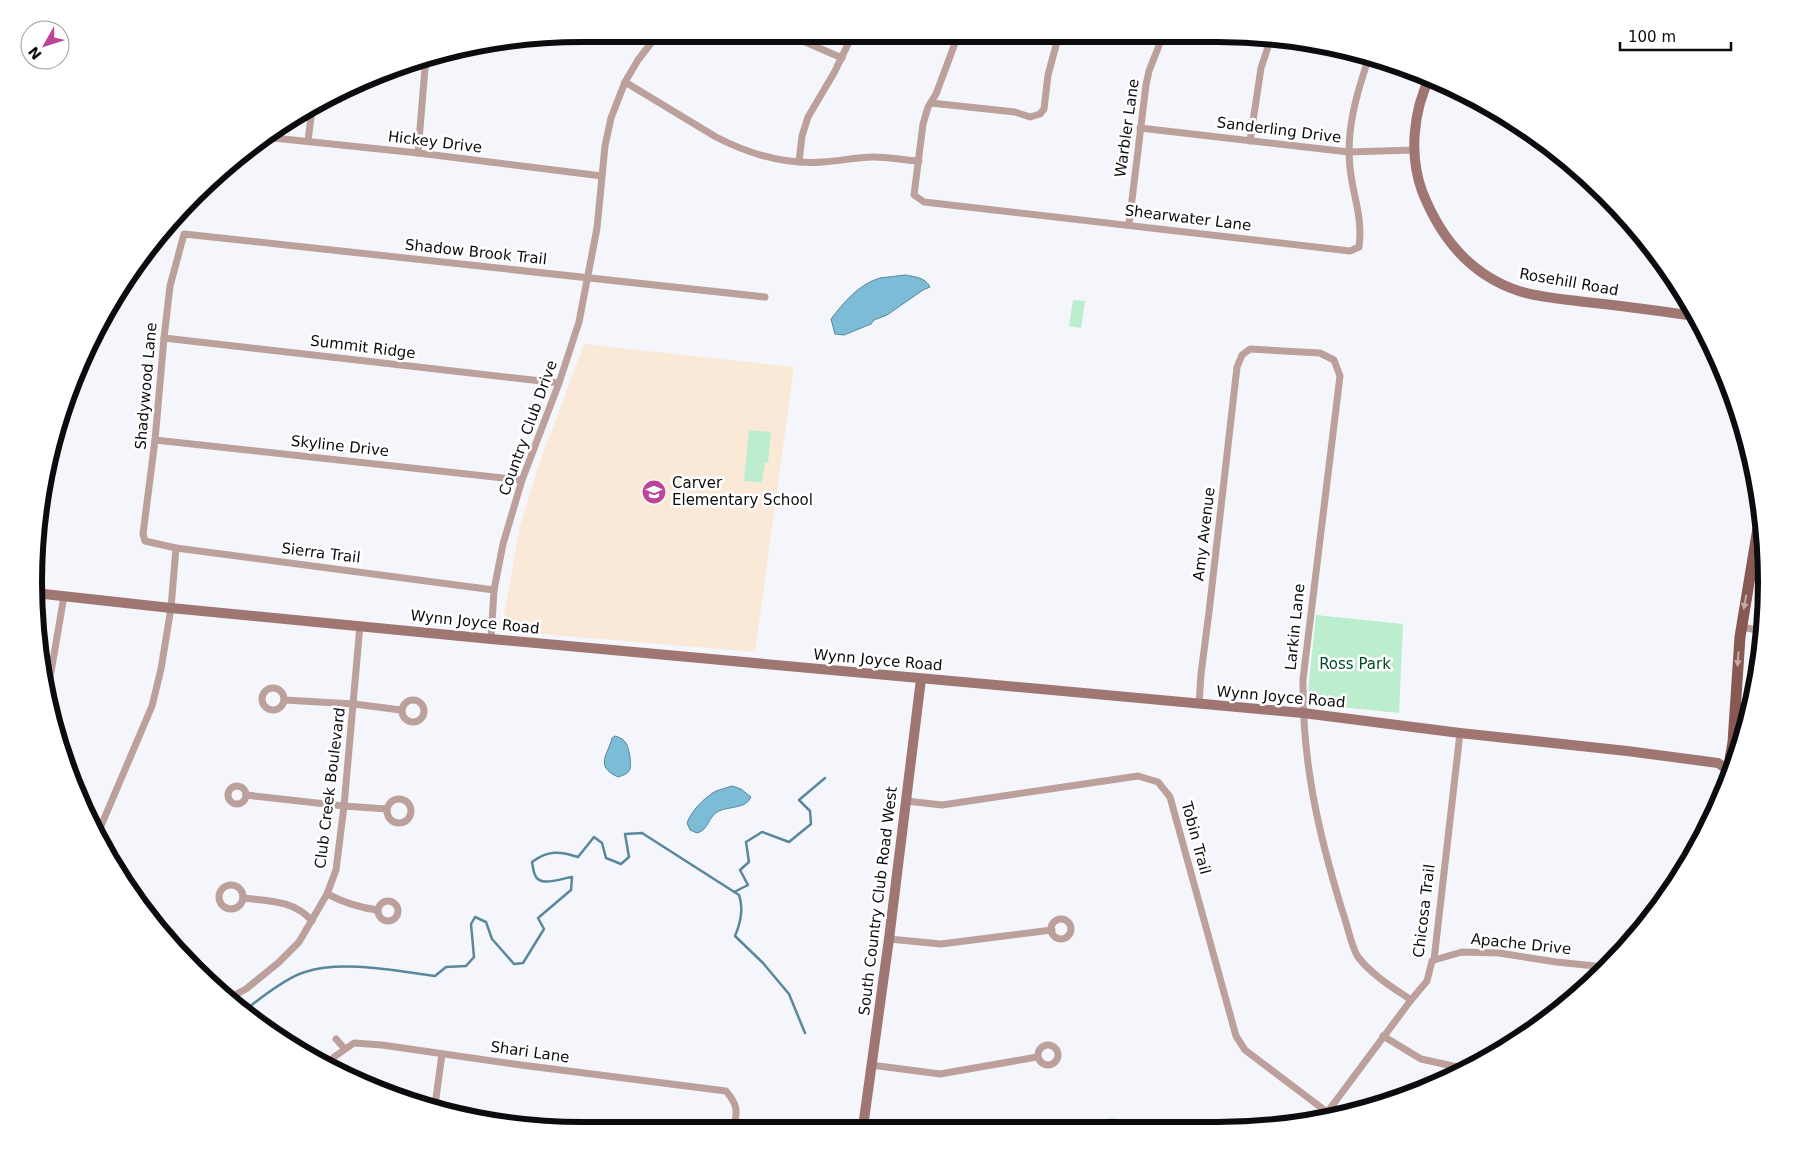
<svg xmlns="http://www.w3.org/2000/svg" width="1800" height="1164" font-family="'DejaVu Sans',sans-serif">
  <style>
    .education { fill: #fbe9d8 }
    .green { fill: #bcedcf }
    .water { fill: #7cbcd7; stroke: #5a879b }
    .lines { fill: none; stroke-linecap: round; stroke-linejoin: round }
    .stream { stroke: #5a879b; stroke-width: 2.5 }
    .street { stroke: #bca09c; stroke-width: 7 }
    .secondary { stroke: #9f7671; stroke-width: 10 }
    .primary { stroke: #885953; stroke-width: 11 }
    .oneway { fill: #c4aca9 }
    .labels { text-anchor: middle; stroke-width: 5; stroke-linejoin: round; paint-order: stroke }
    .street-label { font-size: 15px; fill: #0c0c0e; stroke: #fff }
    .poi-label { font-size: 15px; fill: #0c0c0e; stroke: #fff; text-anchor: start }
    .park-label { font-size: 15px; fill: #00492b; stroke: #fff }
    .rim { fill: none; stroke: #0c0c0e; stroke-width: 6 }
  </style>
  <rect width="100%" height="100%" fill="#f4f6fc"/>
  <path class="education" d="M584,344L794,367L755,652L506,631L502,627L520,525L541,459Z"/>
  <g class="green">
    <path d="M1073,300L1085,301L1081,328L1069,326Z"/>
    <path d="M749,430L771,432L768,463H765L762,483L744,481Z"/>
    <path d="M1316,615L1403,624L1399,713L1310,704L1307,701Z"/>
    <path d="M1115,1118L1112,1128H1019Z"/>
  </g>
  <g class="water">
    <path d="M905,275C915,277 925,277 930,287L923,290L887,315L874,320L871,324L844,335L835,334L831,319C844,302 859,284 880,278C888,277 897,276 905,275Z"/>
    <path d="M615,736C627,739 628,746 630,757C631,769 632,773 618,777C594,766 608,755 612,738Z"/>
    <path d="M732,786L741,789L751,797C746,809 730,806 719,811C708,816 709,830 697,833L690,830L687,823C691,811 705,797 716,791C721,789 727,788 732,786Z"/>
  </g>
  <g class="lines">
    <g class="stream">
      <path d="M734,892L748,885L740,870L749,862L746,842L762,832L789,842L811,824L810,811L799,800L825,778"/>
      <path d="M244,1011C259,999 287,977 305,972C343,960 395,971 435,976L446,967L466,966L474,957L471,924L475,917L486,922L492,939L514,964L523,963L544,929L538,918L571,890L572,877C562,878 540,888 535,875C533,871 533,866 532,862C548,850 560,851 578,857L594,837L602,843L606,858L621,864L629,857L625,834L642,833L739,895C744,909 741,922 735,936L763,963L789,994L805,1033"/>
    </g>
    <g class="street">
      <path d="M796,38L842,58"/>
      <path d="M957,38L936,94L928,107L923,124L914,195L924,202L1350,251L1359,247C1363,216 1353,197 1350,168C1346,130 1356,96 1368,60"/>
      <path d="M625,82L716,137C749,154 786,165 823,162C840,161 856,157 873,157C888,157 904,160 919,161"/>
      <path d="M931,103L1015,112L1030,117L1040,114L1044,109L1048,75L1058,38"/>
      <path d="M1140,128L1349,152L1414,150"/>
      <path d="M264,137L418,153L602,176"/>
      <path d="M308,141L312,109"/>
      <path d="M1250,141L1261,68L1271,38"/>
      <path d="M418,153L425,68L431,57"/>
      <path d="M799,162L802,136L808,117L834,73L851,38"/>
      <path d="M1129,224L1146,85L1149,71L1162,38"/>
      <path d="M164,338L559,383"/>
      <path d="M155,440L522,480"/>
      <path d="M494,590L176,548L145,541L143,534L155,440L164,338L170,286L184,234L765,297"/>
      <path d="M1742,627L1762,631"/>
      <path d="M491,639L494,590L503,544L522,480L559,383L579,322L597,228L605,146L611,118L625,82L638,60L655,38"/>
      <path d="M46,686L50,678L64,596"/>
      <circle cx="273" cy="699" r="11"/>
      <circle cx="413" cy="711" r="11"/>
      <path d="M284,700L354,704L401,710"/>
      <path d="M1199,704L1201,674L1209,612L1237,367L1242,355L1250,349L1320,353L1334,360L1340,376L1303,679C1302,761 1318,832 1342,910C1347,923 1351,946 1358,957C1372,975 1392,987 1411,1000"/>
      <circle cx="237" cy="795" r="9"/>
      <path d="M246,795L344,806L387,809"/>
      <circle cx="399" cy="811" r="12"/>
      <path d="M906,801L942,805L1138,776L1158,782L1170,797L1236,1036L1245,1050L1327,1112"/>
      <path d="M98,833L152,706L161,669L171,608L176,548"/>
      <circle cx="231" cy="897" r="12"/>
      <path d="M327,894C343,902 359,908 378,910"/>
      <path d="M243,898C268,901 294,900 312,921"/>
      <circle cx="388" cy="911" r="10"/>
      <circle cx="1061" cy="929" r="10"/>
      <path d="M889,939L941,944L1052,930"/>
      <path d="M1434,960L1462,952L1499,953L1556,962L1605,967"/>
      <path d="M227,999L246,989L278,963L299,942L327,894L336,870L344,806L360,625"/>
      <path d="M1383,1036L1421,1059L1453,1066L1470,1068"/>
      <path d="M336,1039L344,1048"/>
      <circle cx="1048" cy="1055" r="10"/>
      <path d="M871,1065L940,1074L1037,1057"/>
      <path d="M330,1068L334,1057L354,1043L382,1045L521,1065L726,1091C737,1104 738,1110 734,1127"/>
      <path d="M435,1105L442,1054"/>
      <path d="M1323,1118L1411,1000L1427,981L1432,961L1434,960L1460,733"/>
    </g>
    <g class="secondary">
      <path d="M1430,77C1413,111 1409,155 1422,191C1440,237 1470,275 1519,291C1540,298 1564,299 1586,302C1622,306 1659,311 1695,316"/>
      <path d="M35,593L171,608L491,639L1303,713L1460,733L1627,751L1718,763L1728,770H1732"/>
      <path d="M863,1127L889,939L921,679"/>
    </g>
    <g class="primary">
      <path d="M1757,674L1763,617"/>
      <path d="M1726,783L1733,742L1740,637L1760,516"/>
    </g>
  </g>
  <defs><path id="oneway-solid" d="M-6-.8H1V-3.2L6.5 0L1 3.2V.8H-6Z" transform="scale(1.25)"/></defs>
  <g class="oneway">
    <use href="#oneway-solid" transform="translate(1745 602) rotate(100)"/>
    <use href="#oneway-solid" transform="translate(1738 659) rotate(94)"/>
  </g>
  <defs>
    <symbol id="school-disc" viewBox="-11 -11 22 22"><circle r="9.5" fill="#bc4499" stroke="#fff"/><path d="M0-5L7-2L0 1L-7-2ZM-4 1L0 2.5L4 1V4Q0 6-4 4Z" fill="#fff"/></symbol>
  </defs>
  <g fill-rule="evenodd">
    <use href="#school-disc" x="640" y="478" width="28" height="28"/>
  </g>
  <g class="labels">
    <g class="street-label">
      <text transform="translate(1127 128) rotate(-82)" y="5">Warbler Lane</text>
      <text transform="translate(1279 130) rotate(7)" y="5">Sanderling Drive</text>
      <text transform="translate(435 142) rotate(7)" y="5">Hickey Drive</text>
      <text transform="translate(1188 218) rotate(7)" y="5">Shearwater Lane</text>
      <text transform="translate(476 252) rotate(6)" y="5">Shadow Brook Trail</text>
      <text transform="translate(1569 282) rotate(10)" y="5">Rosehill Road</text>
      <text transform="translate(363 347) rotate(7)" y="5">Summit Ridge</text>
      <text transform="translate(146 386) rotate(-85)" y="5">Shadywood Lane</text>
      <text transform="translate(528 428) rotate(-70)" y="5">Country Club Drive</text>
      <text transform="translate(340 446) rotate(6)" y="5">Skyline Drive</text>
      <text transform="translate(1204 534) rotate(-83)" y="5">Amy Avenue</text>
      <text transform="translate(321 553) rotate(7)" y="5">Sierra Trail</text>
      <text transform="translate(475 622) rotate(6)" y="5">Wynn Joyce Road</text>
      <text transform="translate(1295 627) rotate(-84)" y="5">Larkin Lane</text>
      <text transform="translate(878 660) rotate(5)" y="5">Wynn Joyce Road</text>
      <text transform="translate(1281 697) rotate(5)" y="5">Wynn Joyce Road</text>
      <text transform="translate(330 788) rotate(-83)" y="5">Club Creek Boulevard</text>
      <text transform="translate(1196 838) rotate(75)" y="5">Tobin Trail</text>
      <text transform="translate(878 901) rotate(-83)" y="5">South Country Club Road West</text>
      <text transform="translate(1424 911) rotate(-83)" y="5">Chicosa Trail</text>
      <text transform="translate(1521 944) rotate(6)" y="5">Apache Drive</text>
      <text transform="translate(530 1052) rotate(8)" y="5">Shari Lane</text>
    </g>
    <g class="poi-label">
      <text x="672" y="488">Carver<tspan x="672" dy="17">Elementary School</tspan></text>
    </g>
    <g class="park-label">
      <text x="1355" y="669">Ross Park</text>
    </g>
  </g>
  <path d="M0 0H1800V1164H0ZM582 42H1218A540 540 0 0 1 1758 582V582A540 540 0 0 1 1218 1122H582A540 540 0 0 1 42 582V582A540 540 0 0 1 582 42Z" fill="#fff" fill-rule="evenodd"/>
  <path class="rim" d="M582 42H1218A540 540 0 0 1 1758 582V582A540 540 0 0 1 1218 1122H582A540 540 0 0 1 42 582V582A540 540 0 0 1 582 42Z"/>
  <g transform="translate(45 45) rotate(231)"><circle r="24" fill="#ffffff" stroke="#9e9e9f"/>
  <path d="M0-4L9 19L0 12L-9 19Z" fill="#bc4499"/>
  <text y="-8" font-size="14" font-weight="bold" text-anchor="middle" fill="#0c0c0e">N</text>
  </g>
  <path d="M1620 42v8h111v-8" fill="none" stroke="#0c0c0e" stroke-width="2.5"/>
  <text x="1628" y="42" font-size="15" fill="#0c0c0e" stroke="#ffffff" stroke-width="4" paint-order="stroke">100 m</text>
</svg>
